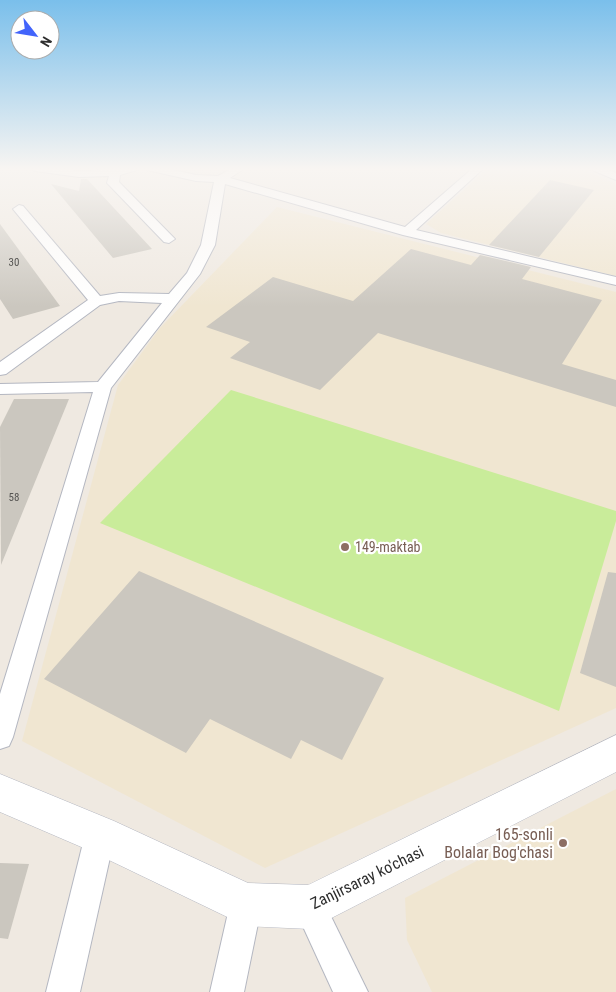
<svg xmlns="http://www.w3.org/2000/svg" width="616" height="992" font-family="'Roboto Condensed',sans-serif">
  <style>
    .education { fill: #f0e6d1 }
    .pitch { fill: #c9ec9a }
    .building { fill: #cbc7bf }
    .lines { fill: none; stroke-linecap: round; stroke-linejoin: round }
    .lane-casing { stroke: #b4b7c1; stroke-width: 2 }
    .street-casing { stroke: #b4b7c1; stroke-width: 1 }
    .lane { fill: #fff; fill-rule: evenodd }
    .street { fill: #fff; fill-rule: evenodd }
    .education-dot { fill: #8d6e63; stroke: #fff; stroke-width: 2 }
    .labels { text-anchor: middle; stroke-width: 4.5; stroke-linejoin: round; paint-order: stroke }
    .number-label { font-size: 11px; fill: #555452 }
    .education-label { font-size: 14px; fill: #785e54; stroke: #fff; text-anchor: start }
    .near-education-label { font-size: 16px; fill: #785e54; stroke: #fff; text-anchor: end }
    .near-street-label { font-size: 16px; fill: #2e2e2e; stroke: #fff }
  </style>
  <rect width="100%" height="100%" fill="#efe9e1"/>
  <g class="education">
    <path d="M488,168H580L616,184V276L441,233L426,224Z"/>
    <path d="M277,207L616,292V708L265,868L22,741L118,385L160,328Z"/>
    <path d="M616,789V992H432L407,940L405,898Z"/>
  </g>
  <path class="pitch" d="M231,390L616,511V521L559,711L100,523Z"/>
  <g class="building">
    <path d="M81,179H87L152,249L113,258L51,184L79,191Z"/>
    <path d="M550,180L594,190L539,257L489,245Z"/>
    <path d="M0,224L60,306L13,319L0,299Z"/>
    <path d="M411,249L471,265L480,255L531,267L522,279L602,300L562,364L616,380V407L378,333L320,390L230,358L250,342L206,327L273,277L353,301Z"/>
    <path d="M14,399H69L1,565L0,427Z"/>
    <path d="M139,571L384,678L342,760L301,740L291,759L210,719L186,753L44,679Z"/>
    <path d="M608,572L616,573V687L580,673Z"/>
    <path d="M0,863L29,864L8,939L0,938Z"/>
  </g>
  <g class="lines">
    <defs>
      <g id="lane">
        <path d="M30,168H57L79,171L138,168L137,170L120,175L119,182L175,239L169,243L164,242L109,185L107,183L109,176L79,177L35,171Z"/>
        <path d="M146,168H164L196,175L218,176L233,168H245L230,178L405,227L473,168H484L416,230L616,277V285L403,235L225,184L215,245L200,274L111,388L13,737L9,746L0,749V694L93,392L0,394V384L98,382L162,303L119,301L100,305L6,374L0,375V362L88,300L13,209L19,205L23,206L100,296L119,293L169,294L187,273L201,245L214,182L196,181L147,170Z"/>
        <path d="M591,168H604L616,173V180L592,170Z"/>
        <path d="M100,820L110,825L115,835L80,992H46L85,835L90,825Z"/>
        <path d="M246,888L257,893L262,904L244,992H210L230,904L235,893Z"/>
        <path d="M310,891L321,896L368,992H333L294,907L299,896Z"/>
      </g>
      <path id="street" d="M616,735V772L310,929L246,926L86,849L0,812V774L114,821L248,883L308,885Z"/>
    </defs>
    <use href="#lane" class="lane-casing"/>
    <use href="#street" class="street-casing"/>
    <use href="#lane" class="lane"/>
    <use href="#street" class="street"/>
  </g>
  <linearGradient id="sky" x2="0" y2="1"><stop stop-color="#7abfeb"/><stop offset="0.55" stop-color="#f8f5f2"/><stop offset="1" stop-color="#f8f5f2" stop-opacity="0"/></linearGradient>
  <rect width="616" height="307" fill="url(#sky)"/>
  <g class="education-dot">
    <circle cx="345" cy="547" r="5"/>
    <circle cx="563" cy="843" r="5"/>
  </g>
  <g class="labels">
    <g class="number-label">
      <text x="14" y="266">30</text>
      <text x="14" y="501">58</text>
    </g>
    <g class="education-label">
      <text x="355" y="552">149-maktab</text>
    </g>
    <g class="near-education-label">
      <text x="553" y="840">165-sonli<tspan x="553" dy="18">Bolalar Bog'chasi</tspan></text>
    </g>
    <g class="near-street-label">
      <text transform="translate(367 877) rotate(-26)" y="6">Zanjirsaray ko'chasi</text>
    </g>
  </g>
  <g transform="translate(35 35) rotate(121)"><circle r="24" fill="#ffffff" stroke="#ababab"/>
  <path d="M0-4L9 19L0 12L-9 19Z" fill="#4264fb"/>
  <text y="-8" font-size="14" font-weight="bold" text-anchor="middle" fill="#2e2e2e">N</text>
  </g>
</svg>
